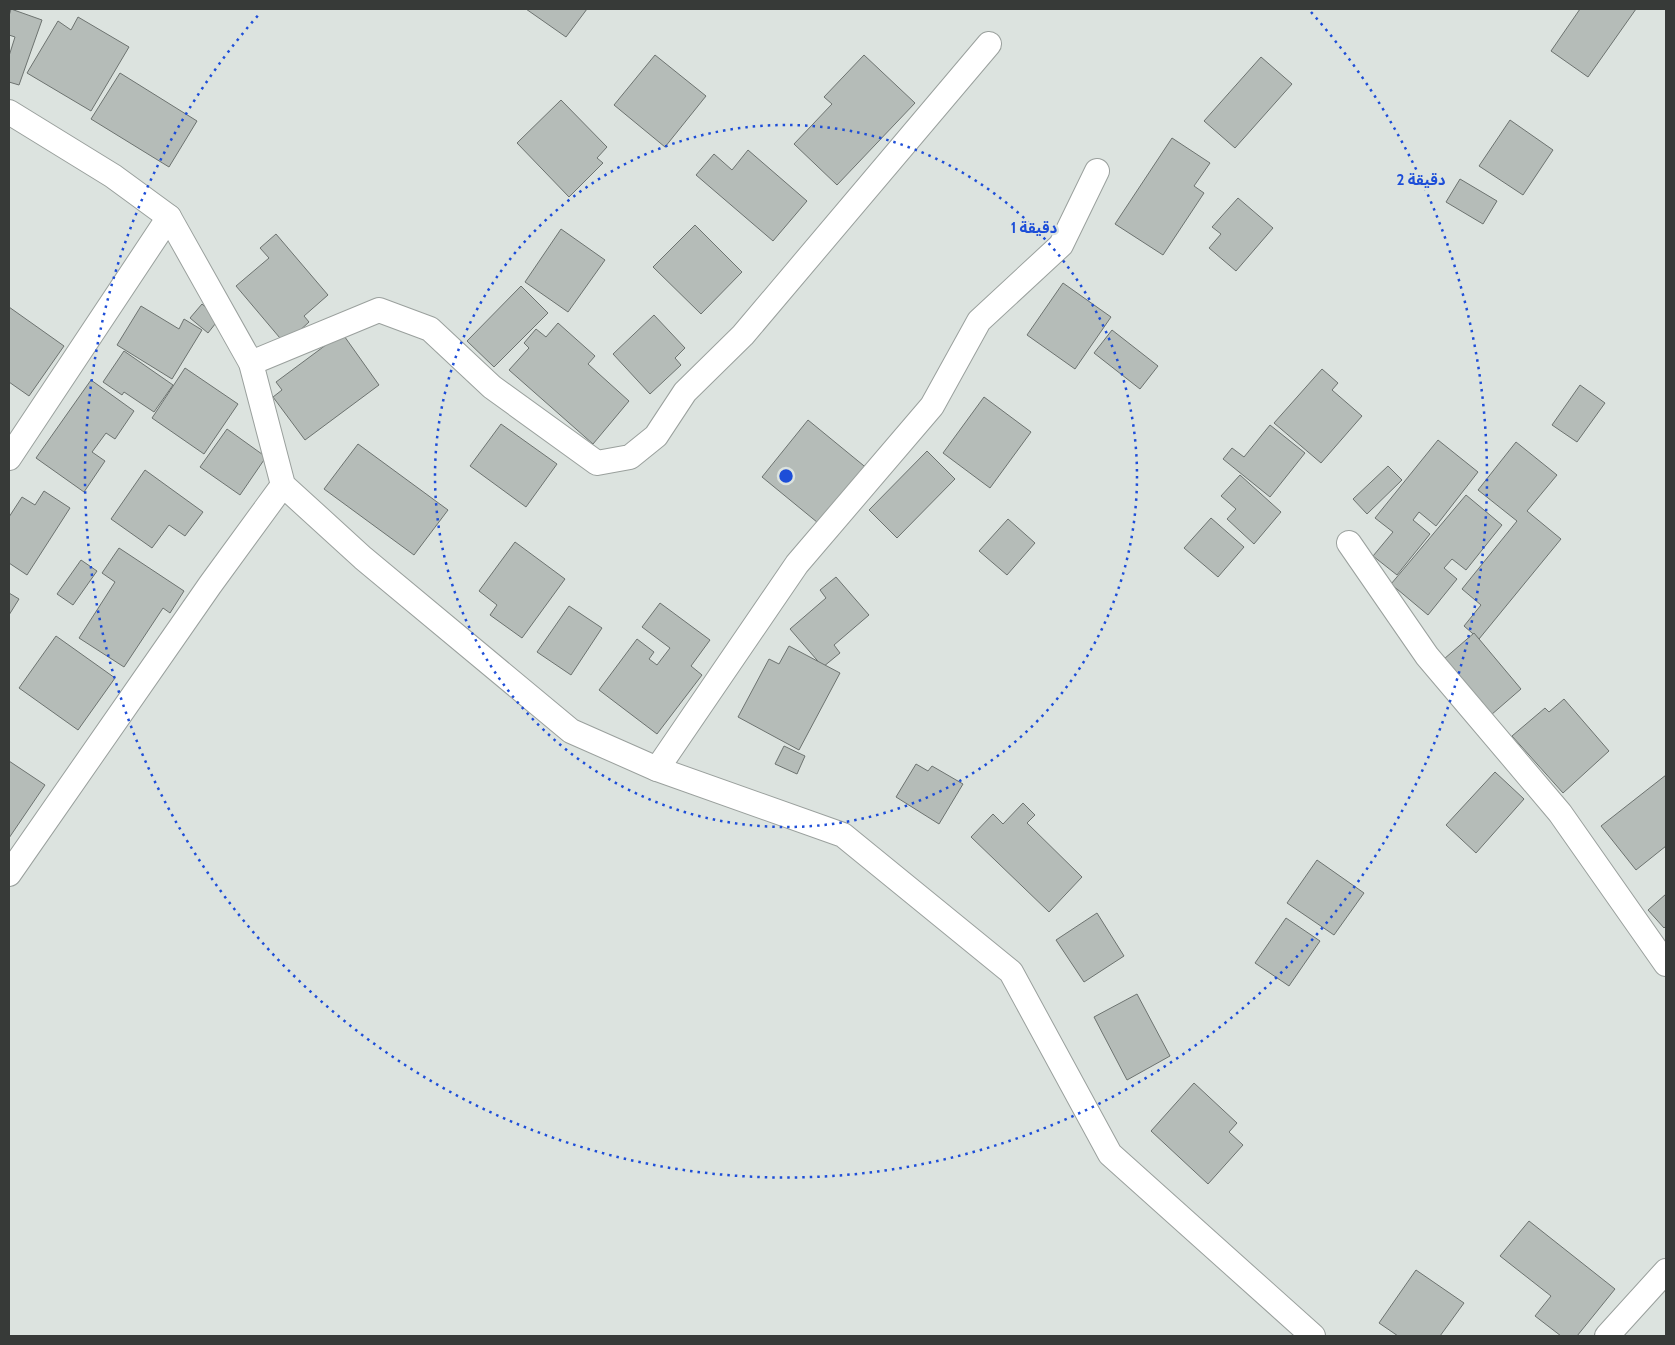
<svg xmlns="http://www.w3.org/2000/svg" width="1675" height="1345" font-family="Cabin,'Noto Sans Arabic',sans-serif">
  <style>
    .building { fill: #b5bcb8; stroke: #6d7370 }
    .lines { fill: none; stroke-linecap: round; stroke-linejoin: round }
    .minor-casing { stroke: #9aa09d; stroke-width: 26 }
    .minor { stroke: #fff; stroke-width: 24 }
    .ring { fill: none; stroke: #1d4ed8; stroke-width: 2.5; stroke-dasharray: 2.5 5 }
    .centre { fill: #1d4ed8; stroke: #dce3df; stroke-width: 2.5 }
    .ring-label { font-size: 15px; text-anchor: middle; font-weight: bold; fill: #1d4ed8; stroke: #dce3df; stroke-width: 4.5; stroke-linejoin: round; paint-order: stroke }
  </style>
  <rect width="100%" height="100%" fill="#dce3df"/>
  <g class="building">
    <path d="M11,9L42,20L19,85L9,82V56L15,37L9,35V16Z"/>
    <path d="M526,9H587L566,37Z"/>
    <path d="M1580,9H1636L1588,77L1551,51Z"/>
    <path d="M78,17L129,47L91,111L27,73L58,21L71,30Z"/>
    <path d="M655,55L706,96L665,147L614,105Z"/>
    <path d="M864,55L915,103L837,185L794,144L832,104L824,97Z"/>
    <path d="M1261,57L1292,84L1235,148L1204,121Z"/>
    <path d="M120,73L197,121L169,167L91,119Z"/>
    <path d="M561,100L607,147L597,158L603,163L569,197L517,143Z"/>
    <path d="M1510,120L1553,150L1523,195L1479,166Z"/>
    <path d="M1172,138L1210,163L1194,186L1204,193L1163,255L1115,224Z"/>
    <path d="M748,150L807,201L773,241L696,175L714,154L732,170Z"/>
    <path d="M1460,179L1497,201L1483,224L1446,202Z"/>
    <path d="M1238,198L1273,228L1236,271L1209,248L1221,234L1212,227Z"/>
    <path d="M695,225L742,272L701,314L653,267Z"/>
    <path d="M561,229L605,260L568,312L525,282Z"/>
    <path d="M276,234L328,295L304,316L309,322L285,344L236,286L269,258L260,248Z"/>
    <path d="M1063,283L1111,317L1075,369L1027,335Z"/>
    <path d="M521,286L548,313L494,367L467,341Z"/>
    <path d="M202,304L219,319L208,333L190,318Z"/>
    <path d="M141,306L179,329L184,319L202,330L172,379L117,345Z"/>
    <path d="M9,307L64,346L29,396L9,382Z"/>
    <path d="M654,315L685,348L675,358L681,365L650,394L613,354Z"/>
    <path d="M558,323L595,356L588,364L629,401L593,444L509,370L529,348L524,343L536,329L546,337Z"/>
    <path d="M1112,330L1158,366L1140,389L1094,353Z"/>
    <path d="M342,333L379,385L305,440L273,397L282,390L276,382Z"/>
    <path d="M124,351L173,385L154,412L124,392L122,395L103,382Z"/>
    <path d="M185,368L238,404L204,454L152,418Z"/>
    <path d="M1322,369L1338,383L1332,390L1362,416L1321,463L1274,423Z"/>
    <path d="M91,380L134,411L115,439L106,433L92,452L105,461L84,492L36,458Z"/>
    <path d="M1580,385L1605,403L1577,442L1552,425Z"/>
    <path d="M984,397L1031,432L990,488L943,453Z"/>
    <path d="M808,420L869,470L823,527L762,477Z"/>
    <path d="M501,424L557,464L526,507L470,466Z"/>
    <path d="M1270,425L1305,453L1270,497L1223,459L1232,448L1244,457Z"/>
    <path d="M227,429L266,457L240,495L200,467Z"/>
    <path d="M1438,440L1478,472L1436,526L1419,512L1413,520L1430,534L1397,575L1373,556L1393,532L1375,518Z"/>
    <path d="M1516,442L1557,475L1527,511L1561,539L1479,639L1464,626L1481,605L1462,589L1517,521L1478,490Z"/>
    <path d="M358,444L448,510L414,555L324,489Z"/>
    <path d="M927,451L955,479L897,538L869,510Z"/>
    <path d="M1388,466L1402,480L1367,514L1353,499Z"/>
    <path d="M145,470L203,512L185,536L169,525L152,548L111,519Z"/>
    <path d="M1240,475L1281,512L1254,544L1227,519L1236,509L1221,496Z"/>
    <path d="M44,491L70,508L27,575L9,563V517L22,497L35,505Z"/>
    <path d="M1466,495L1502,525L1466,570L1452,559L1444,568L1457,579L1428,615L1391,584Z"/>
    <path d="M1211,518L1244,547L1218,577L1184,548Z"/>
    <path d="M1008,519L1035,543L1007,575L979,551Z"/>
    <path d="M515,542L565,579L522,638L490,615L497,605L479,591Z"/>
    <path d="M119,548L184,591L170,613L163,608L124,667L79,638L115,582L102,573Z"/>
    <path d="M81,560L97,571L73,605L57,594Z"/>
    <path d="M836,577L869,615L834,645L840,653L823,667L790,629L826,598L820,590Z"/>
    <path d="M9,593L19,599L9,615Z"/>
    <path d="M660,603L710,640L691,666L702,675L657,734L599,690L637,639L654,652L649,659L657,665L670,648L642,627Z"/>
    <path d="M569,606L602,628L571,675L537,652Z"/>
    <path d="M1474,633L1521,689L1491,715L1444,659Z"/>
    <path d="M56,636L115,678L78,730L19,688Z"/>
    <path d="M789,646L840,673L799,750L738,717L769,659L779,664Z"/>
    <path d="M1564,699L1609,751L1563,793L1512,736L1545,708L1549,712Z"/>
    <path d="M784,746L805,756L797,774L775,764Z"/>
    <path d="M9,761L45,785L9,838Z"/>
    <path d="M916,764L928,771L932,766L963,784L939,824L896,797Z"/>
    <path d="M1495,772L1524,799L1476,853L1446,825Z"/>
    <path d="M1666,775V846L1636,870L1601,826Z"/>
    <path d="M1023,803L1035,815L1027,823L1082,877L1049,912L971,837L993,814L1003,824Z"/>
    <path d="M1317,860L1364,893L1334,935L1287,903Z"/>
    <path d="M1666,894V926L1664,928L1648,910Z"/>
    <path d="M1097,913L1124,956L1084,982L1056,940Z"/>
    <path d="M1286,918L1320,941L1289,986L1255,963Z"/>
    <path d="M1137,994L1170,1056L1127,1080L1094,1017Z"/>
    <path d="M1194,1083L1237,1123L1229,1132L1243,1145L1208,1184L1151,1131Z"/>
    <path d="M1529,1221L1615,1289L1577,1336H1561L1535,1316L1551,1296L1500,1256Z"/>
    <path d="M1416,1270L1464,1303L1440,1336H1398L1379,1323Z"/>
  </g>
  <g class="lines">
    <defs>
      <g id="minor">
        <path d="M9,112L113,176L169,217L251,363L283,485L363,558L571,731L657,769L843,835L1011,972L1110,1154L1313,1336"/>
        <path d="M251,363L379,310L430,329L492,387L597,463L630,457L656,436L685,392L743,335L989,44"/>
        <path d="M9,458L169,217"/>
        <path d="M1349,543L1427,656L1560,813L1666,964"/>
        <path d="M657,769L797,564L932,406L979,321L1061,245L1097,171"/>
        <path d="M9,874L210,585L283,485"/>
        <path d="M1607,1336L1666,1271"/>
      </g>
    </defs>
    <use href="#minor" class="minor-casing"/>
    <use href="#minor" class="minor"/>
  </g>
  <g class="ring">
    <circle cx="786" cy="476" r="351"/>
    <path d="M1311 12A701 701 0 1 1 261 12"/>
  </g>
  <circle cx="786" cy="476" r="8" class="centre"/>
  <g class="ring-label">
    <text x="1421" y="185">2 دقيقة</text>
    <text x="1034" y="233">1 دقيقة</text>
  </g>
  <rect width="1675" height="1345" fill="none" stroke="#373a38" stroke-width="20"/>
</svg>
